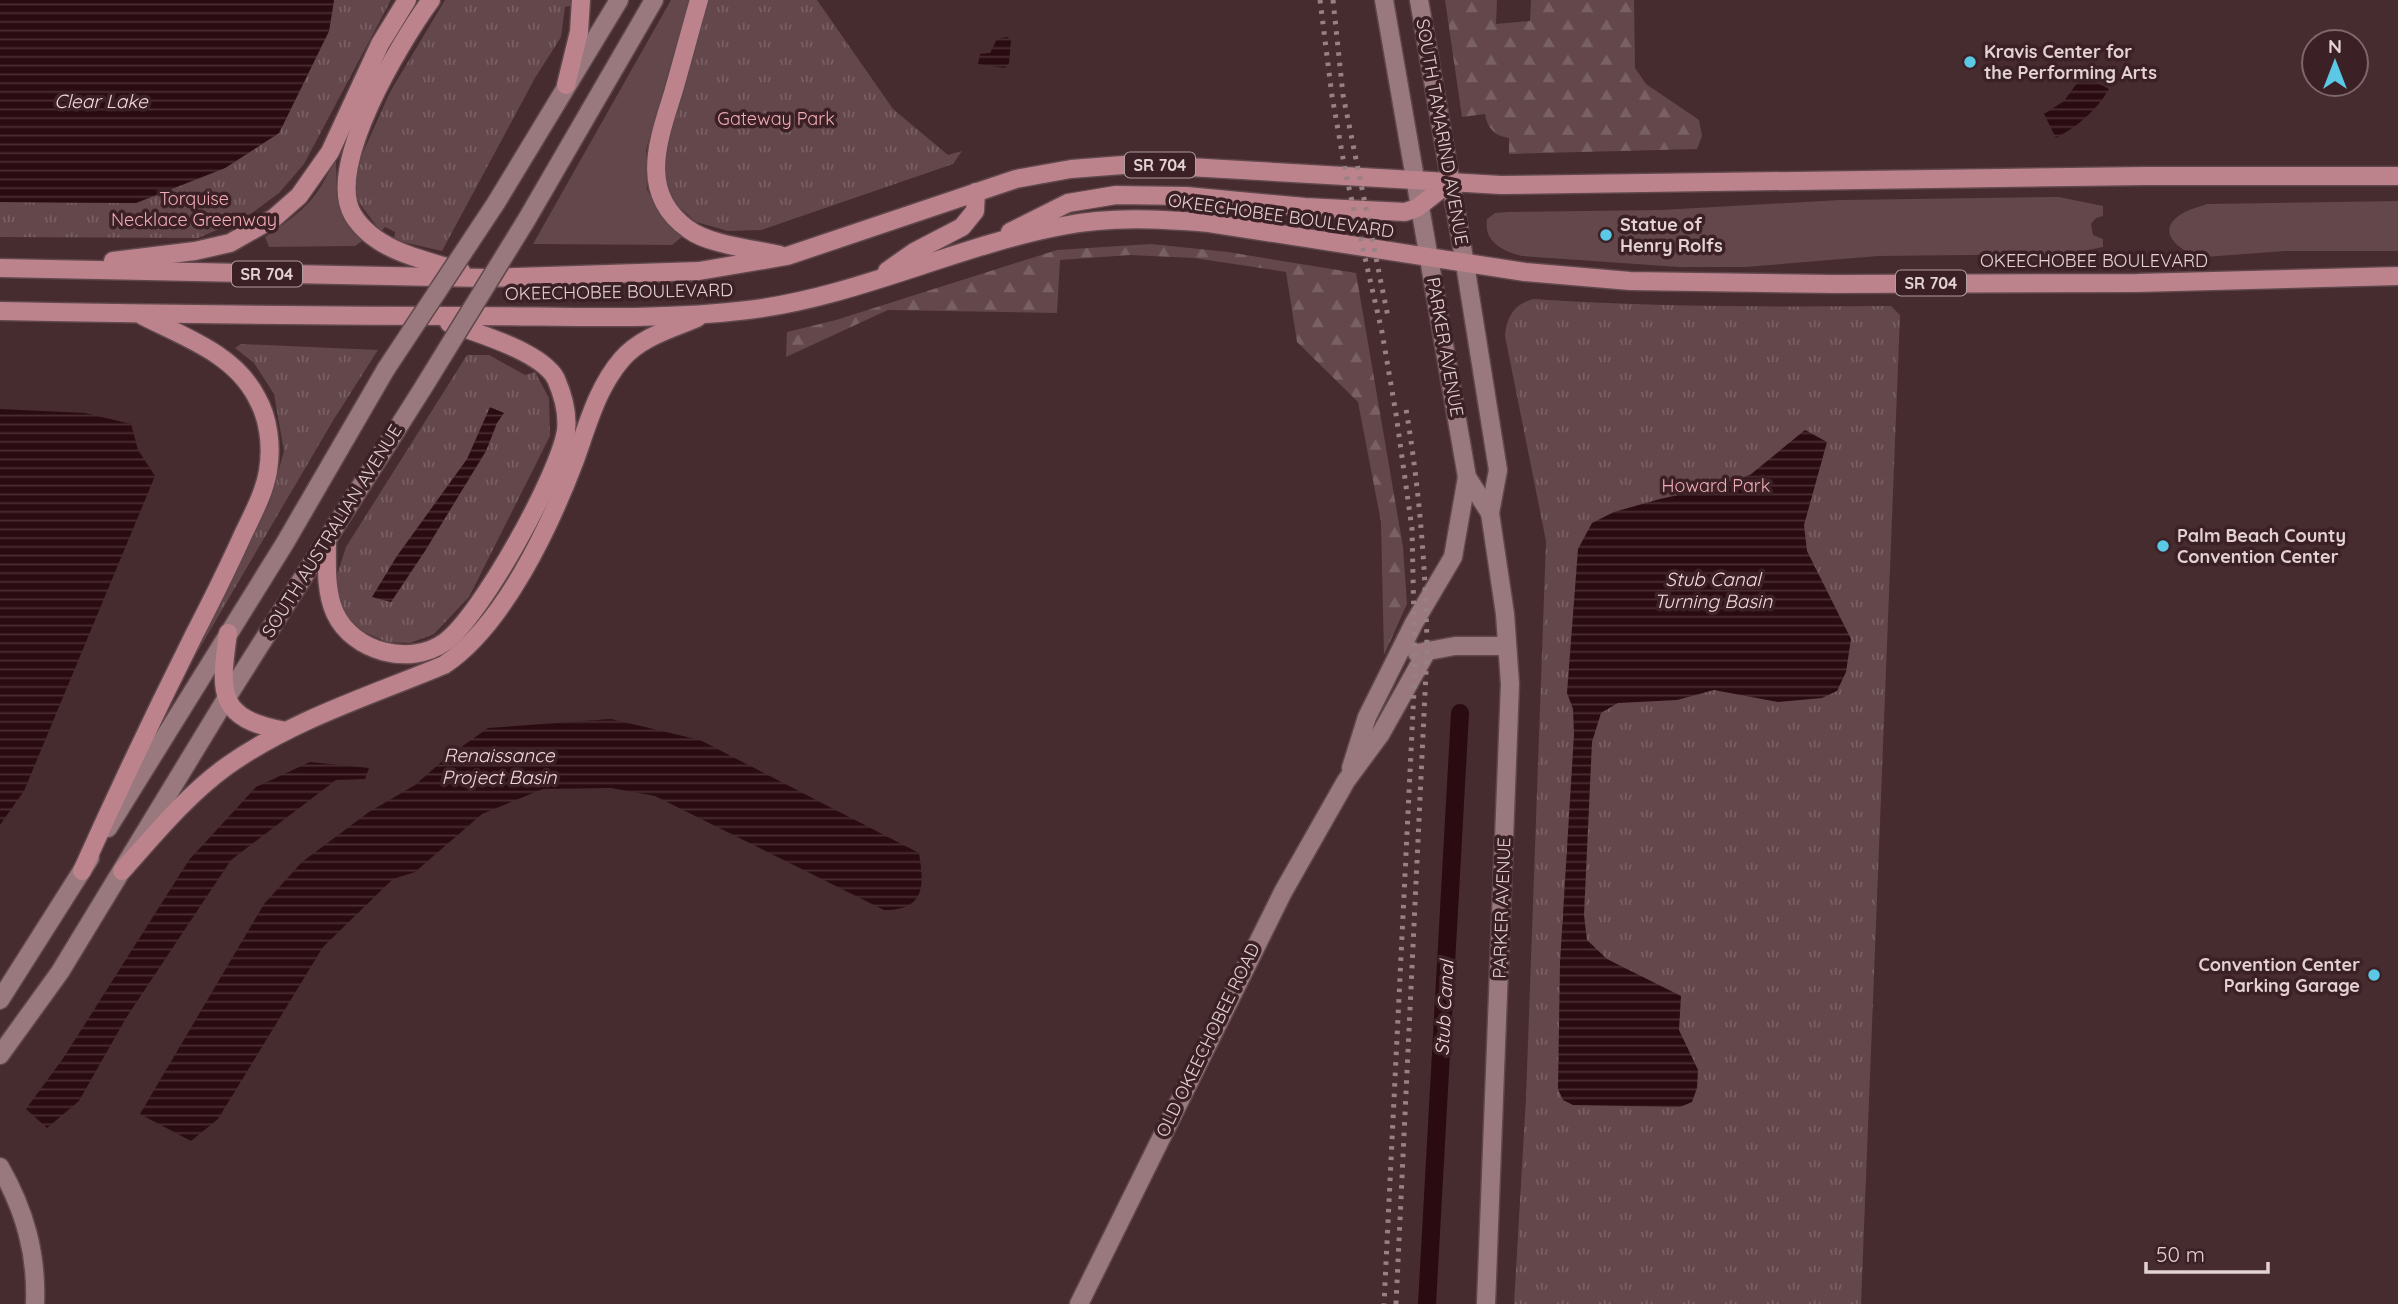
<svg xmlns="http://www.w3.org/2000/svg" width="2398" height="1304" font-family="Quicksand,sans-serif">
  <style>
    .grass { fill: #63474b }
    .forest { fill: url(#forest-firs) }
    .park { fill: url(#park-tufts) }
    .water { fill: url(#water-rules) }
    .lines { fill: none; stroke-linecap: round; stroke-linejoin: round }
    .canal { stroke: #2a0b12; stroke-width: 18 }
    .secondary-casing { stroke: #5f474c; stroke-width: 21 }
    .primary-casing { stroke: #5f474c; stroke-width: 21 }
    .secondary { stroke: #99797d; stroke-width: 18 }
    .primary { stroke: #bc838c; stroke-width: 18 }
    .rail { stroke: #988184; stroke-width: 5; stroke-dasharray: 3.5 7; stroke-linecap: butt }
    .secondary-bridge-casing { stroke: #5f474c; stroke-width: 21; stroke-linecap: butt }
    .secondary-bridge { stroke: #99797d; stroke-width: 18 }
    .poi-dot { fill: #5bc8e6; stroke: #3b2125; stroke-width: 2.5 }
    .labels { text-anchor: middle; stroke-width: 7; stroke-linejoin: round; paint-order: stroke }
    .shield { fill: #3b2125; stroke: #b19c9f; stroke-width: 2 }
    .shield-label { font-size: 16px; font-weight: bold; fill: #e3d1d3 }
    .poi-label { font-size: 18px; font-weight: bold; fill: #e3d1d3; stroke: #3b2125; text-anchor: start }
    .park-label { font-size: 18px; fill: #f2acb6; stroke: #3b2125 }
    .street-label { font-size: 18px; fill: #e3d1d3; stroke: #3b2125 }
    .water-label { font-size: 19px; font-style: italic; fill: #f5d8dc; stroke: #3b2125 }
  </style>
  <defs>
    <pattern id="forest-firs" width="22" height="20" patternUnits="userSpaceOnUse" patternTransform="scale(1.75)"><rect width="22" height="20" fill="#63474b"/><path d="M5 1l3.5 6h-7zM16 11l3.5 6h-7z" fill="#796064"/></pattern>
    <pattern id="park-tufts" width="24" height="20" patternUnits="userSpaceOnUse" patternTransform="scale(1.75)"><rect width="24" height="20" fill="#63474b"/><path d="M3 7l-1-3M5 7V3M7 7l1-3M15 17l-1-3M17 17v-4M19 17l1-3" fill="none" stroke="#796064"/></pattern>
    <pattern id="water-rules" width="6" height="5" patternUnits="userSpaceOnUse" patternTransform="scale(1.75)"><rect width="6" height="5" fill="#2a0b12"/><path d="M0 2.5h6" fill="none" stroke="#492e34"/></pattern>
  </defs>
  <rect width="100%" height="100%" fill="#462b2f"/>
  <g class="grass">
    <path d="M671,0H689L646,150L647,190L663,218L683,236L672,245L533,244Z"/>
    <path d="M336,157L337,200L362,241L355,246L269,247L265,237C304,210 316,202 336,157Z"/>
    <path d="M2059,197L2103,206V216L2096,218L2091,224L2093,235L2103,239V247L2069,254L1879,256L1746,267H1679L1522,256C1503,252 1483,241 1487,219L1495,213L1508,212L1661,210L1840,200Z"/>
    <path d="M2398,201V251H2285L2205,257C2188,256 2155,236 2176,218C2185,210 2196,208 2207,204Z"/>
  </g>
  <g class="forest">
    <path d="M1445,0H1497L1496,24L1530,21L1531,0H1634L1635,68L1646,84L1699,120L1702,136L1697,149L1509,154V138C1495,136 1487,128 1485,114L1462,117Z"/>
    <path d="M1151,244L1228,252L1356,273L1403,547L1407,604L1384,655L1381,522L1358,402L1297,342L1286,272L1194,258L1130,255L1060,260L1057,313L888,310L786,357L787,332L836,320L1057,250Z"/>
  </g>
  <g class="park">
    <path d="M334,0H391L304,164L279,193L245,218L198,238L0,237V202L136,203L225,168L279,133L329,31Z"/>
    <path d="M445,0H571L573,5L565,7L561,37L535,78L442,251L394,240L395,232L385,227L381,232L357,200L356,168L390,92Z"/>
    <path d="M708,0H817L893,109L948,155L962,151L953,164L761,230L728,231L696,222L675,203L663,173L666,141Z"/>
    <path d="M1534,299C1653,307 1771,307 1891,306L1900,315L1861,1304H1514L1526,1098L1546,541L1505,336C1506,317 1515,303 1534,299Z"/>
    <path d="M241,344L378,350L334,419L192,661L269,504L284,451L274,394L254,363L235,348Z"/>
    <path d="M467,355H489L525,375L535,372L549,398L550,436L469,597L434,634L410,643L387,642L360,630L343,612L336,578L346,547Z"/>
  </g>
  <g class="water">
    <path d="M0,0H334L329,31L279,133L225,168L136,203L0,202Z"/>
    <path d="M1007,37L1011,40L1009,63L1005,68L978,64L980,54L990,53L997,39Z"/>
    <path d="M2083,75L2109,89C2096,111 2078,126 2056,138L2044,114L2064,101Z"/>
    <path d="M490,407L504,413L497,423L486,451L425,551L391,602L372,597L397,556L467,459Z"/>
    <path d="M0,409L85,413L131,424L138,450L155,476L24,791L0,825Z"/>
    <path d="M1805,430L1827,442L1804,525L1807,551L1851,639L1846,672L1837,691L1822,698L1778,702L1714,690L1677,700L1618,703L1601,713L1592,742L1584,915L1587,940L1607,959L1681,996L1679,1030L1698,1070L1697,1088L1692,1102L1680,1107L1573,1105L1563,1100L1558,1089L1560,963L1574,734L1573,709L1567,693L1578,549L1592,523L1614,512L1660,499L1710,488L1750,475Z"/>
    <path d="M611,719L700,740L919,853C924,885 926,910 884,910L655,796L611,788L543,789L482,814L415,872L393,879L323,947L218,1119L191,1141L140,1114L264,904L302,862L369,812L415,785L446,758L488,728Z"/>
    <path d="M310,762L369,768L365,779L336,780L231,860L126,1018L79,1101L47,1128L26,1109L64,1057L189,860L256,787Z"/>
  </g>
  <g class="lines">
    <path class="canal" d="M1427,1304L1460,713"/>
    <defs>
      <g id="secondary">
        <path d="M1384,0L1467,477L1490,513"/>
        <path d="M1419,0L1465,264L1498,470L1490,513L1505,614L1510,684L1486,1304"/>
        <path d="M496,203L619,0"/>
        <path d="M527,219L654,0"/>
        <path d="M1417,653L1455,646H1507"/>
        <path d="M1351,768L1367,717L1414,623L1453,557L1467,477"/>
        <path d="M108,828L285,543L386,369"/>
        <path d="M0,1000L90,858"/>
        <path d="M0,1055L60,972L226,699L423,388"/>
        <path d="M0,1167C25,1211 37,1254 35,1304"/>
        <path d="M1079,1304L1283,892L1346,781L1380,735L1427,651"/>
      </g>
      <g id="primary">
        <path d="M431,0C401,41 324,167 353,215C375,251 424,260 461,271"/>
        <path d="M699,0C690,31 682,62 673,93C658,141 638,193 688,229C709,245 754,249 780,255"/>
        <path d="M566,85L579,32L581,0"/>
        <path d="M1010,232L1068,203L1116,195L1186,196L1305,207L1405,212L1417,208L1450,182"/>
        <path d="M113,261L195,251L230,243L274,218L299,196L330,152L380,44L407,0"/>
        <path d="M0,268L485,278L699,271L787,256L1016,179L1071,169L1136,164L1501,185L2145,176H2398"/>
        <path d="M887,271L914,252L962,227L975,211L976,192"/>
        <path d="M0,311C157,314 315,316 472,316C564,316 657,321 748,310C856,297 956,246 1062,226C1110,216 1161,219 1209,223L1525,272L1630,281L1834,284L2137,283L2398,276"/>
        <path d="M327,539C327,563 325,591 335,613C353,652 410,667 445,642C481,616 559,475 566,431C568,414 563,395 556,379C542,352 477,333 449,323"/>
        <path d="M228,633C220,692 216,719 286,731"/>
        <path d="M82,871C118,791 155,713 194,635C210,604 226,572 241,539C251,517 264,495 268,471C272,447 269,419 257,398C235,354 184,337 143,316"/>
        <path d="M122,871C155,834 187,795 227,766C292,720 372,695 444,665C504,625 550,526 575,460C588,424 597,388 622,359C641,337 671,329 697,318"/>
      </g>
    </defs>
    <use href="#secondary" class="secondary-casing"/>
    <use href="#primary" class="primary-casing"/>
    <use href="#secondary" class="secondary"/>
    <use href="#primary" class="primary"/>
    <g class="rail">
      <path d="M1320,0L1332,96L1346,175L1382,332L1396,414L1412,529L1415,670L1384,1304"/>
      <path d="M1333,0L1343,95L1388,317"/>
      <path d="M1396,1304L1427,651C1426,567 1419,485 1405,403"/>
    </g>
    <defs>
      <g id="secondary-bridge">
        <path d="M386,369L496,203"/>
        <path d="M423,388L527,219"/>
      </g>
    </defs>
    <use href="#secondary-bridge" class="secondary-bridge-casing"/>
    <use href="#secondary-bridge" class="secondary-bridge"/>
  </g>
  <g class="poi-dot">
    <circle cx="1970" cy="62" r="7"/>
    <circle cx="1606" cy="235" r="7"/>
    <circle cx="2163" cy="546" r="7"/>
    <circle cx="2374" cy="975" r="7"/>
  </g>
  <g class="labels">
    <g class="shield">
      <rect x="1125" y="152.5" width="70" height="25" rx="5"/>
      <rect x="232" y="261.5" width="70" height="25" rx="5"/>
      <rect x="1896" y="270.5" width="70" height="25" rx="5"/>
    </g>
    <g class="shield-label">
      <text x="1160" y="171">SR 704</text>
      <text x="267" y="280">SR 704</text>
      <text x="1931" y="289">SR 704</text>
    </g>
    <g class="poi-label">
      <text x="1984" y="58">Kravis Center for<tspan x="1984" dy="21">the Performing Arts</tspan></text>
      <text x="1620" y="231">Statue of<tspan x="1620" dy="21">Henry Rolfs</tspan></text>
      <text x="2177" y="542">Palm Beach County<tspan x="2177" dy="21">Convention Center</tspan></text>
      <text x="2360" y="971" text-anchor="end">Convention Center<tspan x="2360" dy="21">Parking Garage</tspan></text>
    </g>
    <g class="park-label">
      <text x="776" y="125">Gateway Park</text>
      <text x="194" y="205">Torquise<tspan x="194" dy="21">Necklace Greenway</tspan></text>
      <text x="1716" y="492">Howard Park</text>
    </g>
    <g class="street-label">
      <text transform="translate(1442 132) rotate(80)" y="6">SOUTH TAMARIND AVENUE</text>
      <text transform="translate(1281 216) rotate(8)" y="6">OKEECHOBEE BOULEVARD</text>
      <text x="2094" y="267">OKEECHOBEE BOULEVARD</text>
      <text transform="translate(619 292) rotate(-1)" y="6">OKEECHOBEE BOULEVARD</text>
      <text transform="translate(1445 347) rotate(80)" y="6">PARKER AVENUE</text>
      <text transform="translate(332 531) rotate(-58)" y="6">SOUTH AUSTRALIAN AVENUE</text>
      <text transform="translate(1502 908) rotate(-88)" y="6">PARKER AVENUE</text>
      <text transform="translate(1208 1040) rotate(-64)" y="6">OLD OKEECHOBEE ROAD</text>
    </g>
    <g class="water-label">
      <text x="101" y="108">Clear Lake</text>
      <text x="1713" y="586">Stub Canal<tspan x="1713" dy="22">Turning Basin</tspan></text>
      <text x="499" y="762">Renaissance<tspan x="499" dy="22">Project Basin</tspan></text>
      <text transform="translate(1444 1008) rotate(-87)" y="7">Stub Canal</text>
    </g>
  </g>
  <g transform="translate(2335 63)"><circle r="33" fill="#3b2125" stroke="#7e676b" stroke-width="2"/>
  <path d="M0-5L12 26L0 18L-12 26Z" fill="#5bc8e6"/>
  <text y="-10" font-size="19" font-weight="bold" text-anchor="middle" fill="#e3d1d3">N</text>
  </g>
  <path d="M2146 1262v10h122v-10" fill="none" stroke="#e3d1d3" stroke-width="3.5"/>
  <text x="2156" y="1262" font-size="21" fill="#e3d1d3" stroke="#3b2125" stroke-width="5" paint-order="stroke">50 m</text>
</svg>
